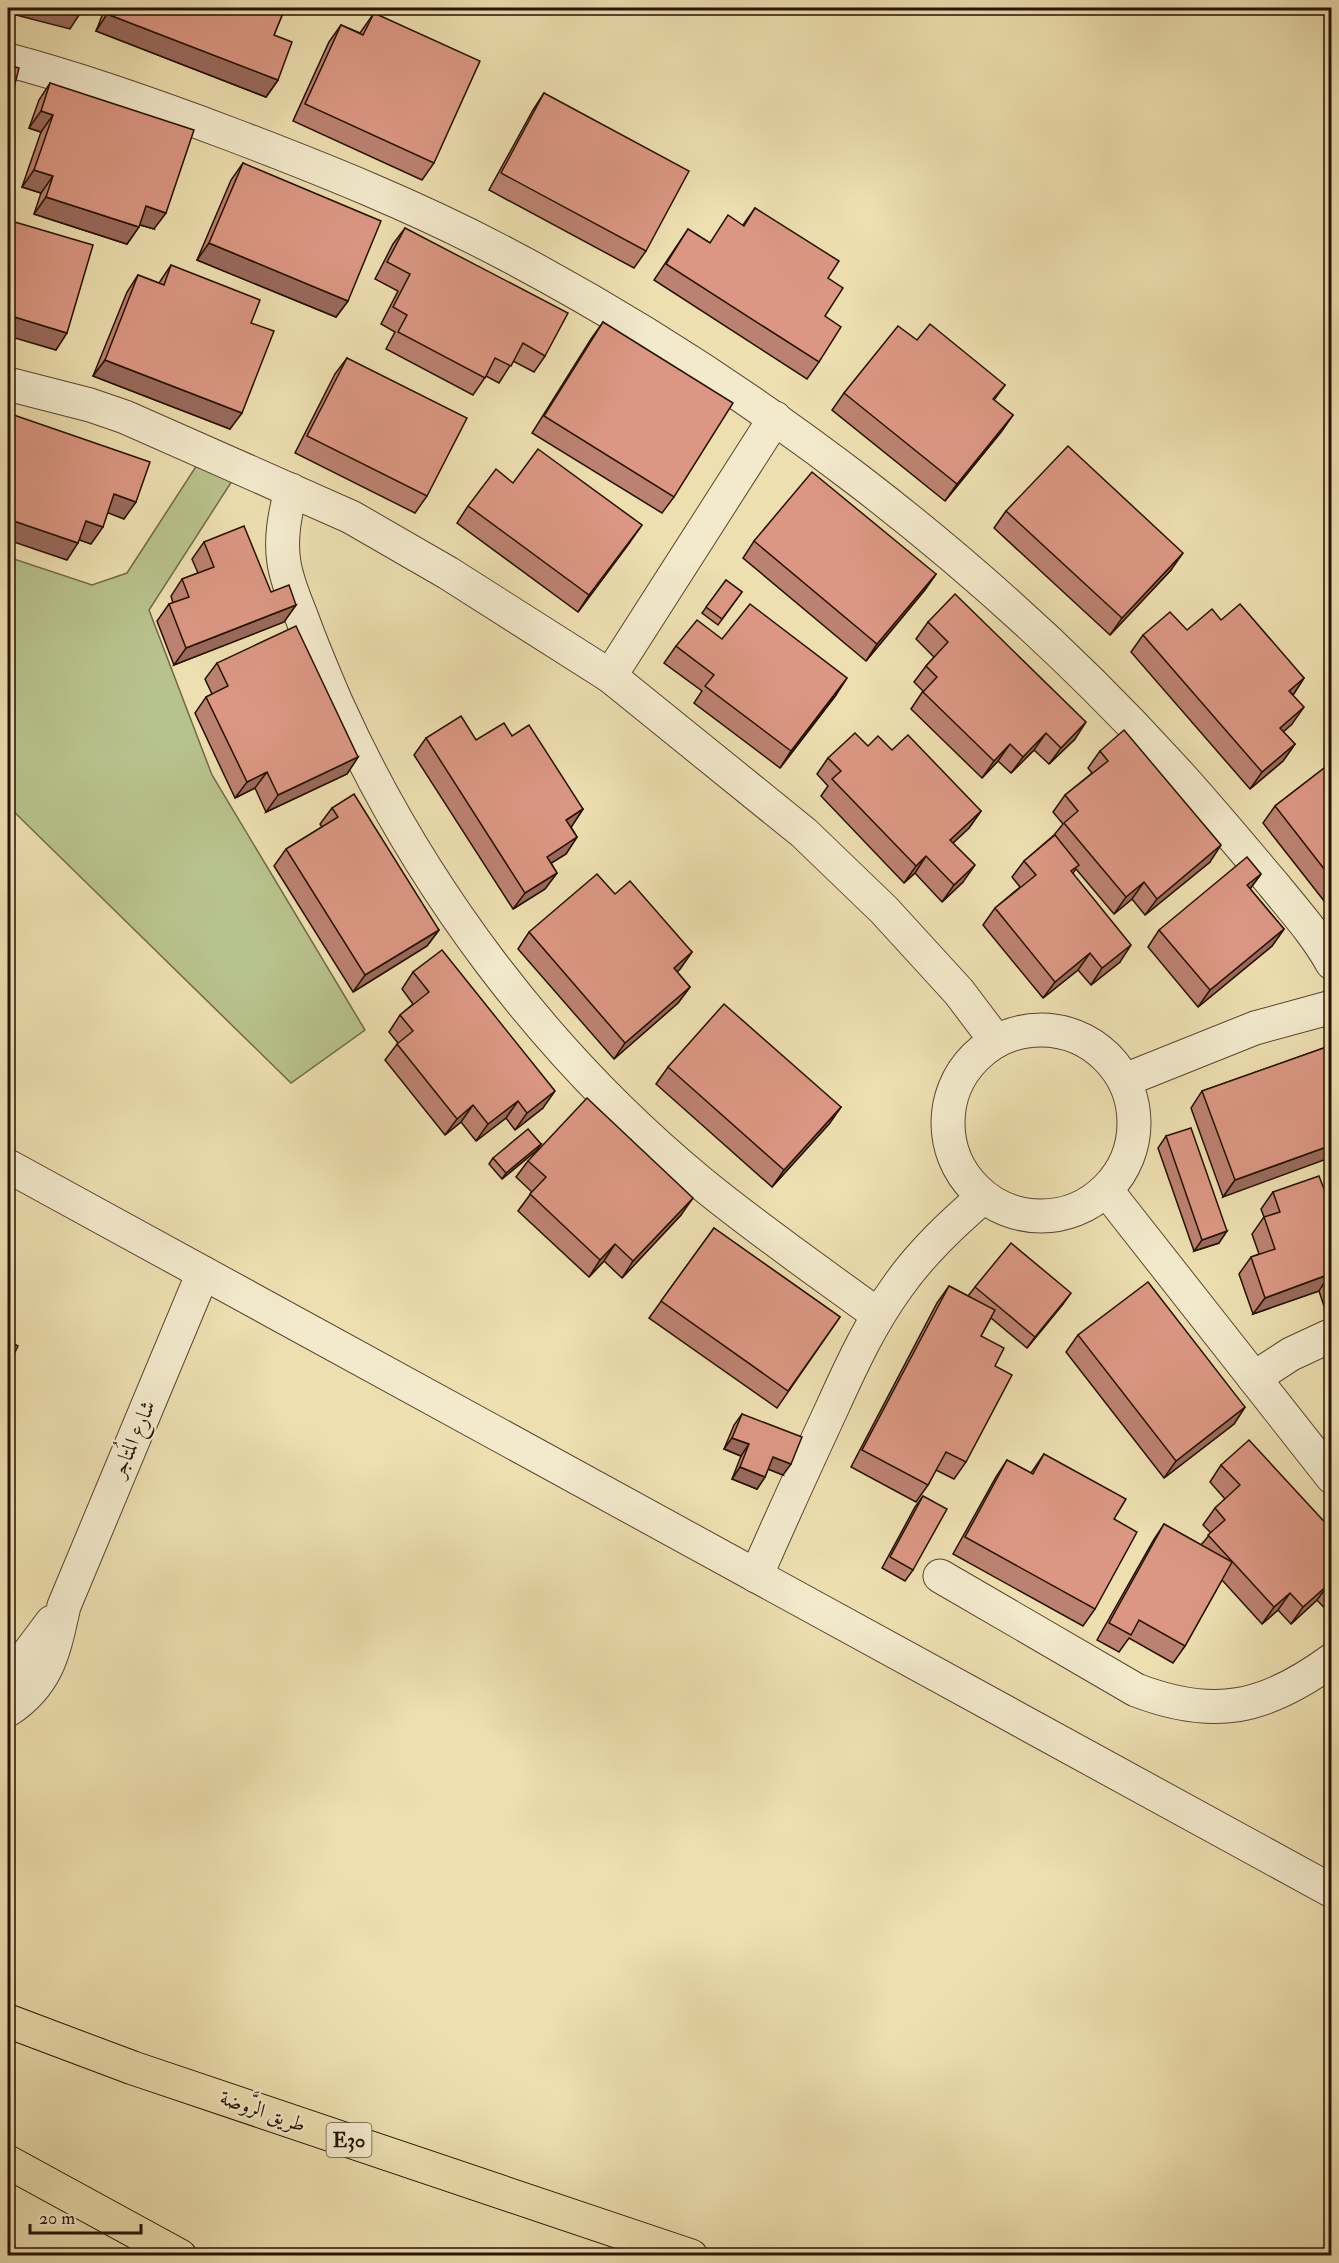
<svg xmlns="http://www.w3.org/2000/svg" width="1339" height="2263" font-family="'IM FELL Double Pica',Amiri,serif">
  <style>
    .park { fill: #b8c28c; stroke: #6f6a46; stroke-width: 1.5 }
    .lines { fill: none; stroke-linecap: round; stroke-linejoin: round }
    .minor-casing { stroke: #58442c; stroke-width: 35 }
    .highway-casing { stroke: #261100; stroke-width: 35 }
    .minor { stroke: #f3eacc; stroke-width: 33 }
    .highway { stroke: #eddfb0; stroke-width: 33 }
    .wall { fill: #bc8271; stroke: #261100; stroke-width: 1.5 }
    .shaded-wall { fill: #996a5c; stroke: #261100; stroke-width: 1.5 }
    .building { fill: #db9783; stroke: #261100; stroke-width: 1.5 }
    .labels { text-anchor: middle; stroke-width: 4.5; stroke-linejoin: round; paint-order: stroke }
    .shield { fill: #f3eacc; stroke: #64523d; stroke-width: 1.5 }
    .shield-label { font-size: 20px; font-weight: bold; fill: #261100 }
    .street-label { font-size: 21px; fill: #261100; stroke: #f3eacc }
  </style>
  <rect width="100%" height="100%" fill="#eddfb0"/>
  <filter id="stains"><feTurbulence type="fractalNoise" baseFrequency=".00333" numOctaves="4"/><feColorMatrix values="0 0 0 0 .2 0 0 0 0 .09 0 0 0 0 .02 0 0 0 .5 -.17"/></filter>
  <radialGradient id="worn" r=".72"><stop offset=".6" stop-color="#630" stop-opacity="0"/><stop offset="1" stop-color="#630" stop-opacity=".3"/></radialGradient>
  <path class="park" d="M197,465L232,481L149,610L212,775L365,1030L291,1083L8,806V557L92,585L127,573Z"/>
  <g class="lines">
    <defs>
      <g id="minor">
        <path d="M8,60C84,80 159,107 233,135C325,170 417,207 504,253C749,382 984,561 1171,766C1206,804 1239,844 1273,884C1293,909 1316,934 1332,963"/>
        <path d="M8,384L90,405L125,417L351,517L448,573L610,676L804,833L884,910L959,992L996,1041"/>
        <path d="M291,490C285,514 280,538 284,563C287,582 295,600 302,618C312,646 324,674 336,702C419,886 544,1053 700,1182C757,1229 818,1271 878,1315"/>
        <path d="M610,676L775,418"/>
        <circle cx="1041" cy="1123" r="93"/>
        <path d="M1125,1080L1255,1028L1332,1007"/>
        <path d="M8,1166L1332,1891"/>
        <path d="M1107,1191L1332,1477"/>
        <path d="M1254,1378L1291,1354L1332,1335"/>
        <path d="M756,1576C781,1519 807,1462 833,1406C852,1364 871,1323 898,1286C922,1252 952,1224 983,1197"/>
        <path d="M940,1576L1136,1690C1214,1720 1265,1709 1332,1660"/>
        <path d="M8,1678L16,1670L52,1622"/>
        <path d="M8,1710C49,1683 54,1650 64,1606L203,1273"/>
      </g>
      <g id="highway">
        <path d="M8,2021L133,2068L691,2256"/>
        <path d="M8,2162L180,2256"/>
      </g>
    </defs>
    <use href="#minor" class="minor-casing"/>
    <use href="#highway" class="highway-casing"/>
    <use href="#minor" class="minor"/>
    <use href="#highway" class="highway"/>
  </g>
  <g class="wall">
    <path d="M105,8H285L274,35L278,80L266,97L96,31Z"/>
    <path d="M374,13L434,163L422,180L293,121L329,42L341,25L360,33Z"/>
    <path d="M50,83L154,229L140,225L127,244L34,214L41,193L22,187L41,132L29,128L39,100Z"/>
    <path d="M544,93L646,251L634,268L489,190L533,110Z"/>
    <path d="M243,163L348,301L336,317L197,260L231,180Z"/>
    <path d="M755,208L828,278L825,316L819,362L807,379L654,280L688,229L710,243L743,225Z"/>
    <path d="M405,228L545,356L534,372L513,361L499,383L486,376L473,395L386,349L395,332L381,324L398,291L375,279L393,244Z"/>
    <path d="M171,265L251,323L230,429L93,376L127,292L138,275L159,283Z"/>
    <path d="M603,322L674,497L662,513L532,433L591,339Z"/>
    <path d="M917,340L1005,385L994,400L1013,415L1001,432L945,501L832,410L844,393Z"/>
    <path d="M347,358L427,496L415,513L295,453L335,374Z"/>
    <path d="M513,483L630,542L578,612L457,523L468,506Z"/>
    <path d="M1006,511L1171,570L1110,635L994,528Z"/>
    <path d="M754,541L936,574L924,591L866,661L743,558Z"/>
    <path d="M204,542L271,592L296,605L284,622L174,665L157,621L169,604L173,603L171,596L182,579L198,573L192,559Z"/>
    <path d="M726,580L742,592L718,625L702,613Z"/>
    <path d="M1221,620L1304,678L1293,695L1292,724L1283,732L1295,744L1283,761L1250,789L1131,652L1143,635L1187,630Z"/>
    <path d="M928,622L1075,739L1049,764L1034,750L1011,773L998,761L982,778L911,709L923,691L914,682L926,666L934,657L916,639Z"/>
    <path d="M722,639L836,695L780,768L694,703L702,691L664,663L676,646Z"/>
    <path d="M217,663L358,757L347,774L266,812L255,788L235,798L195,713L206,697L212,694L205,679Z"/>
    <path d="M512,736L583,809L571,827L577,837L566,854L551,863L557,873L545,889L513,909L414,755L426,738L476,740Z"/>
    <path d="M868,746L892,750L981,811L969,828L953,843L963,882L942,902L915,873L904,883L821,796L828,786L817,774L828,758Z"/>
    <path d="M1100,751L1210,862L1145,915L1132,899L1114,914L1076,869L1073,873L1120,962L1091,985L1078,970L1043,998L983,925L995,908L1020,887L1012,877L1024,861L1054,835L1063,824L1053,812L1065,795L1092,773L1088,768Z"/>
    <path d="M1332,762V911L1263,823L1275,806Z"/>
    <path d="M332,808L439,930L427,946L353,992L274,866L286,849L322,827L320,824Z"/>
    <path d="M1261,874L1250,889L1284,929L1272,946L1198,1007L1148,947L1159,930Z"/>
    <path d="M615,894L692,952L680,969L677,972L690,987L678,1003L614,1059L518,949L529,932Z"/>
    <path d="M413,972L543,1108L515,1130L506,1118L476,1141L461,1122L445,1135L385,1060L398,1043L389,1032L400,1015L413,1004L402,989Z"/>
    <path d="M1332,1045L1223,1197L1191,1108L1202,1091Z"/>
    <path d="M668,1067L841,1107L829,1124L772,1187L656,1084Z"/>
    <path d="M1166,1136L1219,1243L1194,1251L1158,1148Z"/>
    <path d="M541,1144L537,1150L502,1179L489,1164L493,1158Z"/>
    <path d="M528,1161L681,1215L622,1278L604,1261L589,1277L518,1211L532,1192L516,1177Z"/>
    <path d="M1273,1192L1332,1210V1307L1325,1309L1319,1291L1253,1314L1239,1274L1251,1257L1259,1254L1252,1234L1264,1217L1261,1209Z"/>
    <path d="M714,1228L840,1317L777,1408L649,1318Z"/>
    <path d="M949,1286L968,1296L975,1287L1063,1304L1027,1348L991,1318L981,1336L995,1366L966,1462L954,1479L936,1470L928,1485L916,1502L851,1467L937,1303Z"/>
    <path d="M1078,1335L1245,1407L1234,1424L1164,1478L1066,1352Z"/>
    <path d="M742,1414L783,1475L768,1469L765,1477L757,1489L732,1479L741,1456L724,1449L734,1425Z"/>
    <path d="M1044,1454L1114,1519L1095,1609L1083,1626L953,1554L996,1477L1007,1460L1031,1473Z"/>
    <path d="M1221,1465L1332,1530V1616L1317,1600L1291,1624L1278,1610L1262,1624L1222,1580L1185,1646L1173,1663L1129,1638L1119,1652L1097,1640L1153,1541L1164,1524L1201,1545L1211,1533L1203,1525L1215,1508L1225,1499L1210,1482Z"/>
    <path d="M923,1496L913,1570L905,1581L882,1568L915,1507Z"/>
  </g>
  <g class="shaded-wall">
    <path d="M8,8H64L81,12L70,29L8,13Z"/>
    <path d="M107,14L278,80L266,97L96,31Z"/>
    <path d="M41,111L53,115L41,132L29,128Z"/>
    <path d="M34,170L53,176L41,193L22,187Z"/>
    <path d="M46,197L139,227L127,244L34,214Z"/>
    <path d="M146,206L166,213L154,229L134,223Z"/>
    <path d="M209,243L348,301L336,317L197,260Z"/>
    <path d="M8,315L67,333L56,350L8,336Z"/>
    <path d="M105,360L242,413L230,429L93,376Z"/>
    <path d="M1013,415L1001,432L945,501L957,484Z"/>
    <path d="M114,494L136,502L124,519L103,511Z"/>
    <path d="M8,519L78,543L67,560L8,540Z"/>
    <path d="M86,521L103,527L91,544L74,538Z"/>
    <path d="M642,525L630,542L578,612L589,595Z"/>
    <path d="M1183,553L1171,570L1110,635L1122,618Z"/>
    <path d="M936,574L924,591L866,661L877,644Z"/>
    <path d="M296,605L284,622L174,665L186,648Z"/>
    <path d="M847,678L836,695L780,768L791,751Z"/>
    <path d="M1304,678L1293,695L1289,691Z"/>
    <path d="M1304,707L1292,724L1269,745L1280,728Z"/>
    <path d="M1086,722L1075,739L1049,764L1061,748Z"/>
    <path d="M1046,733L1034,750L1011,773L1023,757Z"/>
    <path d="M1010,744L998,761L982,778L994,761Z"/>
    <path d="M1295,744L1283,761L1250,789L1262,772Z"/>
    <path d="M358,757L347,774L266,812L278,795Z"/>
    <path d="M267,772L255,788L235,798L247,782Z"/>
    <path d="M583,809L572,826L555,837L566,820Z"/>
    <path d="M981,811L969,828L939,856L950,840Z"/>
    <path d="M577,837L566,854L535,873L547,857Z"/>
    <path d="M1221,845L1210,862L1145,915L1157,899Z"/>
    <path d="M926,856L915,873L904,883L916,866Z"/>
    <path d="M975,865L963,882L942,902L954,885Z"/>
    <path d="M557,873L545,889L513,909L525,893Z"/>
    <path d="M1261,874L1249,890L1247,885Z"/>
    <path d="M1144,882L1132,899L1114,914L1126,897Z"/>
    <path d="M1284,929L1272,946L1198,1007L1210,990Z"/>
    <path d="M439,930L427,946L353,992L365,975Z"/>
    <path d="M1131,945L1120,962L1091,985L1102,968Z"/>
    <path d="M692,952L680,969L662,985L674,968Z"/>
    <path d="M1090,953L1078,970L1043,998L1055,982Z"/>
    <path d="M690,987L678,1003L614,1059L625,1043Z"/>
    <path d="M555,1091L543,1108L515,1130L527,1113Z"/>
    <path d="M518,1101L506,1118L476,1141L488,1124Z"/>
    <path d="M473,1105L461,1122L445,1135L457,1119Z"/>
    <path d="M841,1107L829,1124L772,1187L784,1170Z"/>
    <path d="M541,1144L537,1150L502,1179L506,1173Z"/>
    <path d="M1332,1145V1157L1223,1197L1235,1180Z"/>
    <path d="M693,1198L681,1215L622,1278L633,1261Z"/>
    <path d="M1227,1231L1219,1243L1194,1251L1202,1240Z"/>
    <path d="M615,1244L604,1261L589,1277L600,1260Z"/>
    <path d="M1330,1274L1319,1291L1253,1314L1265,1298Z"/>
    <path d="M1071,1293L1063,1304L1027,1348L1035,1337Z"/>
    <path d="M1332,1300V1307L1325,1309Z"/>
    <path d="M1245,1407L1234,1424L1164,1478L1176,1461Z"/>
    <path d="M732,1438L749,1444L741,1456L724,1449Z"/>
    <path d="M773,1457L791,1464L783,1475L765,1468Z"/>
    <path d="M740,1467L765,1477L757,1489L732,1479Z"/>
    <path d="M1329,1584L1317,1600L1291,1624L1303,1607Z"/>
    <path d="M1290,1593L1278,1610L1262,1624L1274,1607Z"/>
  </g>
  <g class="building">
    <path d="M64,8H82L81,12Z"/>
    <path d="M110,8H285L274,35L292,42L278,80L107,14Z"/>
    <path d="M374,13L480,61L434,163L305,104L341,25L363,35Z"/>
    <path d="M8,65L19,68L8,111Z"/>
    <path d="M50,83L194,130L166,213L146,206L139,227L46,197L53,176L34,170L53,115L41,111Z"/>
    <path d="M544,93L689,171L646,251L501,173Z"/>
    <path d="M243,163L381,221L348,301L209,243Z"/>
    <path d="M755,208L839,261L828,278L843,288L825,316L841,327L819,362L666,264L688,229L710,243L728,215L744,226Z"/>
    <path d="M8,220L93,245L67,333L8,315Z"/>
    <path d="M405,228L568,313L545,356L523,343L511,366L495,358L485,378L398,332L407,315L393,307L410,274L387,262Z"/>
    <path d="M171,265L260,300L251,323L274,331L242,413L105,360L138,275L164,285Z"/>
    <path d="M603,322L733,403L674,497L544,416Z"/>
    <path d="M930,324L1005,385L993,399L1013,415L957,484L844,393L898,326L917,340Z"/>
    <path d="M347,358L467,418L427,496L307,436Z"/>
    <path d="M8,413L150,462L136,502L114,494L103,527L86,521L78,543L8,519Z"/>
    <path d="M1068,446L1183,553L1122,618L1006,511Z"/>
    <path d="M538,449L642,525L589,595L468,506L496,469L513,483Z"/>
    <path d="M812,472L936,574L877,644L754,541Z"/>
    <path d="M244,526L271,592L289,585L296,605L186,648L169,604L189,597L182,579L214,567L204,542Z"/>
    <path d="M726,580L742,592L722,619L706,607Z"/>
    <path d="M955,594L1086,722L1061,748L1046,733L1023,757L1010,744L994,761L923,692L937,677L926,666L948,642L928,622Z"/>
    <path d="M750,604L847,678L791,751L705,686L714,675L676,646L697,620L722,639Z"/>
    <path d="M1240,604L1304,678L1289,691L1304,707L1280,728L1295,744L1262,772L1143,635L1170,612L1187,630L1212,609L1221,620Z"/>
    <path d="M296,626L358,757L278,795L267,772L247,782L206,697L228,686L217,663Z"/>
    <path d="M461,716L476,740L504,723L512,736L529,725L583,809L566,820L577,837L547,857L557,873L525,893L426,738Z"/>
    <path d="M1124,730L1221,845L1157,899L1144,882L1126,897L1064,823L1078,811L1065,795L1108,761L1100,751Z"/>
    <path d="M855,733L868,746L878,736L892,750L908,735L981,811L950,840L975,865L954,885L926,856L916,866L832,779L841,771L828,758Z"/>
    <path d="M1332,762V879L1275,806Z"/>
    <path d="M354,794L439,930L365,975L286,849L338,817L332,808Z"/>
    <path d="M1055,835L1079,865L1071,871L1131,945L1102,968L1090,953L1055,982L995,908L1036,875L1024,861Z"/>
    <path d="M1247,857L1261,874L1247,885L1284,929L1210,990L1159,930Z"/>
    <path d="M597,874L615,894L630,881L692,952L674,968L690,987L625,1043L529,932Z"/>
    <path d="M442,950L555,1091L527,1113L518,1101L488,1124L473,1105L457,1119L397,1044L413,1031L400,1015L429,992L413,972Z"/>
    <path d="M724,1004L841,1107L784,1170L668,1067Z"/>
    <path d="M1332,1045V1145L1235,1180L1202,1091Z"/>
    <path d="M587,1098L693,1198L633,1261L615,1244L600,1260L530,1194L546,1177L528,1161Z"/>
    <path d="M1191,1128L1227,1231L1202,1240L1166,1136Z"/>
    <path d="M528,1129L541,1144L506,1173L493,1158Z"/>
    <path d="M1319,1176L1332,1210V1277L1330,1274L1265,1298L1251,1257L1275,1249L1264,1217L1280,1212L1273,1192Z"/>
    <path d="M714,1228L840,1317L788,1391L661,1301Z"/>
    <path d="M1011,1243L1071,1293L1035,1337L975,1287Z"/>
    <path d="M1148,1282L1245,1407L1176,1461L1078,1335Z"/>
    <path d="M949,1286L995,1310L981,1336L1004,1348L995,1366L1012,1375L966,1462L946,1452L928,1485L862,1450Z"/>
    <path d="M8,1340L18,1346L8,1366Z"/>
    <path d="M742,1414L802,1437L791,1464L773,1457L765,1477L740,1467L749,1444L732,1438Z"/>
    <path d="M1249,1440L1332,1530V1586L1329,1584L1303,1607L1290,1593L1274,1607L1208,1535L1225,1520L1215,1508L1240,1485L1221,1465Z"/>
    <path d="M1044,1454L1126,1499L1114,1519L1137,1532L1095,1609L965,1537L1007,1460L1033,1474Z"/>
    <path d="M923,1496L947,1509L913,1570L890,1557Z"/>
    <path d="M1164,1524L1232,1562L1185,1646L1139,1620L1131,1635L1109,1623Z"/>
  </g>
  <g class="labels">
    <rect class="shield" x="326.5" y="2123" width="45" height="34" rx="4.5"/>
    <g class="shield-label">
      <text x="349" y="2147">E30</text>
    </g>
    <g class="street-label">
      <text transform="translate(133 1439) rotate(-67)" y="7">شارع المُتاجر</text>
      <text transform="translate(263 2111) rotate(19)" y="7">طريق الرَّوضة</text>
    </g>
  </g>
  <rect width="1339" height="2263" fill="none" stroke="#eddfb0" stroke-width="30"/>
  <rect x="9" y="9" width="1321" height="2245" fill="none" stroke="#261100" stroke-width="3"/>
  <rect x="15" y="15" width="1309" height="2233" fill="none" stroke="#261100" stroke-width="1.5"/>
  <path d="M30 2224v9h111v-9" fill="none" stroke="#261100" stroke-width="3"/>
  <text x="39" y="2224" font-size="18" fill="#261100" stroke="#f3eacc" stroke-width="4.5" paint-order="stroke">20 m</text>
  <rect width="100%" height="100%" filter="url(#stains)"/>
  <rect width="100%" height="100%" fill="url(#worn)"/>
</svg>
